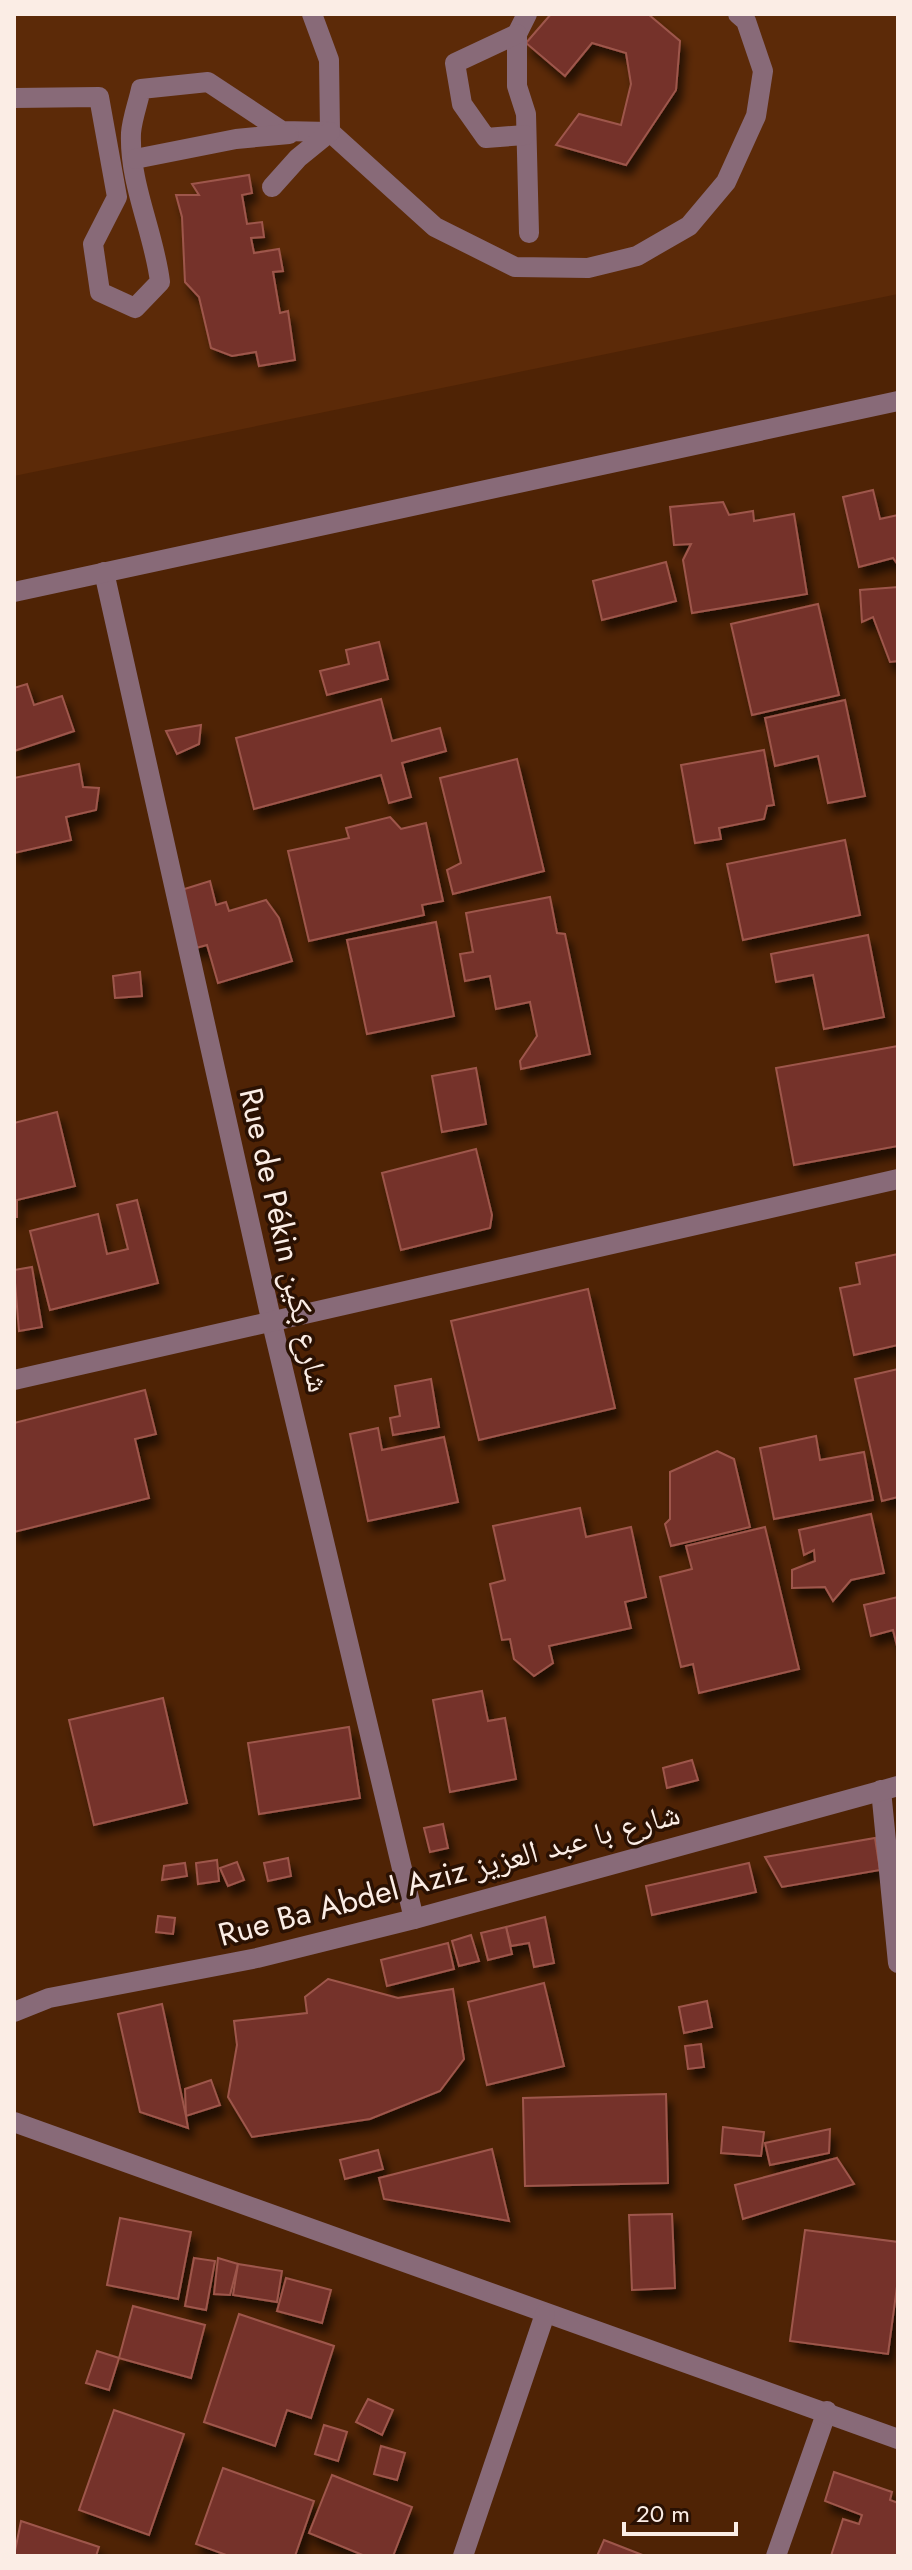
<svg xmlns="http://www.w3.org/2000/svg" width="912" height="2570" font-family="Jost,'Noto Naskh Arabic',sans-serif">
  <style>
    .built { fill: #5c2a08 }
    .building { fill: #743229; stroke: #9e574c; stroke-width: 2; filter: url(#shadow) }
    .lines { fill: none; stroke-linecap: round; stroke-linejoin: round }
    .service { stroke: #886a78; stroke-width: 20 }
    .minor { stroke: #886a78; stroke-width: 20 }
    .labels { text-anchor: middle; stroke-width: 7; stroke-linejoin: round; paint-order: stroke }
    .street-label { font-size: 32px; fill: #fbede5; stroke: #2a1103 }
  </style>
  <defs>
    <filter id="shadow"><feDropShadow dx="5" dy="9" stdDeviation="4" flood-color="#0009"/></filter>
  </defs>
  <rect width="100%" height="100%" fill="#4f2305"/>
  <path class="built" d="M14,14H898V294L14,476Z"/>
  <g class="building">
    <path d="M551,14H648L680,41L676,90L626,165L556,145L579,114L621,125L631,84L626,53L592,43L565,76L526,43Z"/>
    <path d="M249,175L252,193L242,195L247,224L262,222L264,237L251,238L254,253L279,249L283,271L273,272L280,313L288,311L295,360L259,366L256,352L232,356L211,348L199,297L185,282L182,217L176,195H199L192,184Z"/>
    <path d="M873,490L880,519L898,515V565L893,558L859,567L843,497Z"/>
    <path d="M723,502L729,515L753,511L754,521L794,514L807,594L692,613L683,560L691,544L674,545L670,507Z"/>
    <path d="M666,562L676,601L602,620L593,581Z"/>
    <path d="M898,587V661L890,662L873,617L862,622L860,590Z"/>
    <path d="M818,604L839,695L752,715L731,624Z"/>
    <path d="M379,642L388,679L327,695L320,671L349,664L346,650Z"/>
    <path d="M27,684L34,705L62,696L74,731L14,751V688Z"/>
    <path d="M381,699L392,741L440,728L446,751L402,763L411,797L389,803L381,775L254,809L236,738Z"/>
    <path d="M845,700L865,796L828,803L818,756L775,766L765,718Z"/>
    <path d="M201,725L199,744L177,754L166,731Z"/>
    <path d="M764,750L774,805L767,806L764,819L719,828L721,839L695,843L681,765Z"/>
    <path d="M517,759L544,871L453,894L447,870L461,863L440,778Z"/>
    <path d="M79,764L83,787L99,788L96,810L66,817L71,840L14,853V778Z"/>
    <path d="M390,817L401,829L426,823L443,901L422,905L424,915L309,941L288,851L349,838L346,828Z"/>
    <path d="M845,840L860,915L743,940L727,864Z"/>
    <path d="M210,881L216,905L226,902L229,911L266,900L279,918L292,961L218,983L207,945L192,949L175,892Z"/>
    <path d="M550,897L557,933L565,934L590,1054L521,1069L520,1061L537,1036L530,1002L496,1009L490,976L465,981L460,954L473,952L466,913Z"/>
    <path d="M436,922L454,1016L367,1034L347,940Z"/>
    <path d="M868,935L884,1017L824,1029L813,975L776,982L771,954Z"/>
    <path d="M140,972L142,996L115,998L113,976Z"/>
    <path d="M898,1046V1146L794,1165L776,1068Z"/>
    <path d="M476,1068L486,1124L442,1132L432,1076Z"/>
    <path d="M57,1112L75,1186L17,1200V1217H14V1123Z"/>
    <path d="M476,1149L492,1215L490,1228L401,1250L382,1173Z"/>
    <path d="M137,1200L158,1283L50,1310L30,1231L98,1214L107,1254L128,1249L117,1205Z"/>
    <path d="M898,1254V1345L854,1355L840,1288L860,1284L856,1263Z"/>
    <path d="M32,1267L42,1327L19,1331L14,1270Z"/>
    <path d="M588,1289L615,1408L479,1440L451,1321Z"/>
    <path d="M898,1369V1497L882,1501L855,1379Z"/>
    <path d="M431,1379L439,1427L393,1435L390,1418L400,1416L395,1386Z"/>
    <path d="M145,1390L156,1434L135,1439L149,1498L14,1532V1423Z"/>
    <path d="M378,1428L382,1450L444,1437L458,1502L368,1521L350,1434Z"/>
    <path d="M816,1436L820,1460L864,1452L873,1500L774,1519L760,1448Z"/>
    <path d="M717,1451L734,1459L750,1527L671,1546L665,1524L670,1519V1472Z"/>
    <path d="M580,1508L586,1537L631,1527L646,1597L625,1602L631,1628L549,1646L553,1663L534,1676L514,1659L510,1639L502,1640L490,1584L505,1580L493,1526Z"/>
    <path d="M871,1514L884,1573L851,1580L833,1601L825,1587L792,1588V1570L815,1561L814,1550L804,1555L799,1530Z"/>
    <path d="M765,1527L799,1669L699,1693L693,1664L681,1667L660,1577L692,1569L686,1546Z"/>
    <path d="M898,1597V1650L893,1630L871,1636L864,1605Z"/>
    <path d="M482,1691L488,1721L505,1718L516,1779L450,1792L433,1700Z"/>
    <path d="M163,1698L187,1803L94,1825L69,1720Z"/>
    <path d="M349,1727L360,1798L259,1814L248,1743Z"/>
    <path d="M692,1760L698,1780L667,1788L663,1768Z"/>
    <path d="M443,1824L448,1848L430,1852L424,1828Z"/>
    <path d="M875,1838L880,1870L782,1887L765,1857Z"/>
    <path d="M288,1858L291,1876L268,1881L264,1863Z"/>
    <path d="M217,1860L219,1881L198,1884L196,1863Z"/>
    <path d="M237,1862L244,1880L228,1886L220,1868Z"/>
    <path d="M185,1863L187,1876L162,1880L164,1866Z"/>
    <path d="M749,1863L756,1892L652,1915L646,1886Z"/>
    <path d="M158,1916L175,1918L173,1934L156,1932Z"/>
    <path d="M545,1917L554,1963L534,1967L529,1943L511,1946L506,1927Z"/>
    <path d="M506,1927L512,1954L488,1960L481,1933Z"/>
    <path d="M471,1935L479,1961L459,1966L452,1941Z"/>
    <path d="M448,1943L454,1969L387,1986L381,1960Z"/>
    <path d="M328,1979L398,1998L453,1989L464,2059L440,2091L370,2119L252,2137L228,2097L237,2045L234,2021L307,2013L305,1997Z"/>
    <path d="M544,1983L564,2066L487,2085L468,2002Z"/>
    <path d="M707,2001L712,2027L684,2033L679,2007Z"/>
    <path d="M162,2004L186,2116L188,2128L140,2112L118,2014Z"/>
    <path d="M701,2044L704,2067L688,2069L685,2046Z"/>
    <path d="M211,2080L220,2105L186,2116L185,2089Z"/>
    <path d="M666,2094L668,2183L525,2186L523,2098Z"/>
    <path d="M723,2127L764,2132L761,2156L721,2153Z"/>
    <path d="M830,2129L829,2153L770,2165L765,2143Z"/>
    <path d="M492,2149L509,2221L384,2199L379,2178Z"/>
    <path d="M378,2150L383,2169L345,2179L340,2160Z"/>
    <path d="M837,2158L854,2184L743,2219L735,2185Z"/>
    <path d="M672,2214L675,2288L632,2290L629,2215Z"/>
    <path d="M120,2218L191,2232L178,2299L107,2285Z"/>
    <path d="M805,2230L898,2242V2279L888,2354L790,2341Z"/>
    <path d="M194,2258L215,2261L206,2310L185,2306Z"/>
    <path d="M218,2258L238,2264L230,2295L214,2294Z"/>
    <path d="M238,2264L282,2271L277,2302L233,2295Z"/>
    <path d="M286,2278L331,2290L322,2323L277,2311Z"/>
    <path d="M133,2306L205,2325L191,2378L119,2358Z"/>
    <path d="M239,2314L334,2346L311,2418L287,2410L275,2446L204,2422Z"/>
    <path d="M97,2351L119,2358L109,2390L86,2383Z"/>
    <path d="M368,2399L393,2410L382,2435L356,2422Z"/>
    <path d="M114,2410L184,2434L149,2535L79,2510Z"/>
    <path d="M324,2425L347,2432L338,2461L315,2454Z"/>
    <path d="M381,2446L405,2453L397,2480L374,2474Z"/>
    <path d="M223,2468L314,2501L295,2556H229L196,2544Z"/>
    <path d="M834,2472L892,2492L890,2500L898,2503V2556H831L843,2519L859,2524L862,2515L825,2501Z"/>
    <path d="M332,2475L412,2507L393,2556H365L309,2533Z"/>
    <path d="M21,2521L99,2547L96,2556H14Z"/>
    <path d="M604,2540L645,2556H597Z"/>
  </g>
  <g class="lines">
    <path class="service" d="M776,2556L827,2411"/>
    <g class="minor">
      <path d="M312,14L329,60L330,132L435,227L515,267L588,268L637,256L689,226L726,182L756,116L763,71L746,21L738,14"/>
      <path d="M527,14L517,34V86L526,114L529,233"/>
      <path d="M517,34L455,63L462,104L486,138L525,135"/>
      <path d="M14,98L99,97L117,197L93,244L100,292L135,308L160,282C154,232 129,184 131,133C132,119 138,103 141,89L208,82L282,131L330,132"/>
      <path d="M135,159L236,139L289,134"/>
      <path d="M272,187L298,158L330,132"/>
      <path d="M104,572L271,1319L414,1919"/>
      <path d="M14,592L898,401"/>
      <path d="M14,1380L898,1179"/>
      <path d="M881,1790L898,1963"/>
      <path d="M14,2012L49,1998L257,1958L414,1919L898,1786"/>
      <path d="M14,2122L898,2439"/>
      <path d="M463,2556L545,2314"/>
    </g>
  </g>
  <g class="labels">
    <g class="street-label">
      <text transform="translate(285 1240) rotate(77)" y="11">Rue de Pékin شارع بكين</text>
      <text transform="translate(449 1874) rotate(-15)" y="11">Rue Ba Abdel Aziz شارع با عبد العزيز</text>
    </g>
  </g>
  <rect width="912" height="2570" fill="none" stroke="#fbede5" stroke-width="32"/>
  <path d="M624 2522v12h112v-12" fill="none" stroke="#fbede5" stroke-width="4"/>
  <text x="636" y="2522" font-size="24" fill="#fbede5" stroke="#2a1103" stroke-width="6" paint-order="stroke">20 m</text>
</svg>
